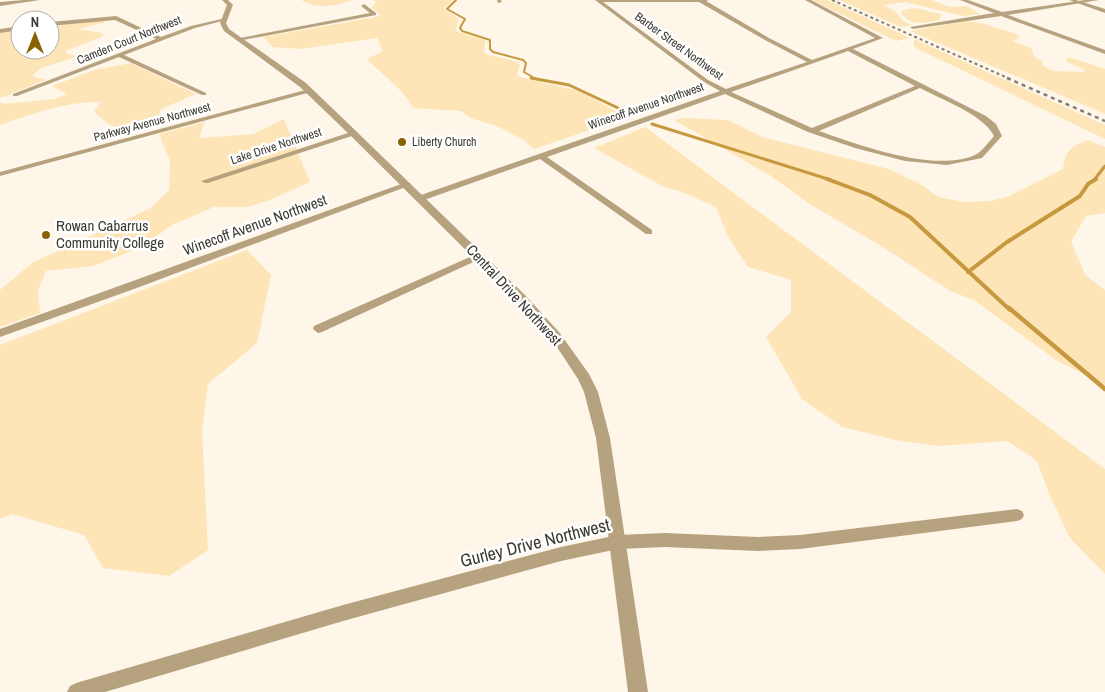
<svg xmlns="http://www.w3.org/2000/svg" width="1105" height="692" font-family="'Archivo Narrow',sans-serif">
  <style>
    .green { fill: #fee5b8 }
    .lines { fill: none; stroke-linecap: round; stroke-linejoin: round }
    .stream-far3 { stroke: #c6993f; stroke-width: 2 }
    .stream-far2 { stroke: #c6993f; stroke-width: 3 }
    .stream-far1 { stroke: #c6993f; stroke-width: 4 }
    .stream { stroke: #c6993f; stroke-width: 4.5 }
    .minor { fill: #b6a27f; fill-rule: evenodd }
    .tertiary { fill: #b6a27f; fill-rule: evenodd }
    .rail-far1 { stroke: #837e75; stroke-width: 2; stroke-dasharray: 3 3; stroke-linecap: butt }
    .rail { stroke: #837e75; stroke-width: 2.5; stroke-dasharray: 4 4; stroke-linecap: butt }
    .poi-dot { fill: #896301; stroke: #fff; stroke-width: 2 }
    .labels { text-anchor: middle; stroke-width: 5; stroke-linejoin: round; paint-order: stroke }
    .far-street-label { font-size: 12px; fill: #3c3933; stroke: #fff }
    .far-poi-label { font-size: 12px; fill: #3c3933; stroke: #fff; text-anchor: start }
    .street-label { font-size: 15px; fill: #3c3933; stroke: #fff }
    .poi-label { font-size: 15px; fill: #3c3933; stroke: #fff; text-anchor: start }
    .near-street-label { font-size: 18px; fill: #3c3933; stroke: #fff }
  </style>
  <rect width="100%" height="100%" fill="#fef6e8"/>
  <g class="green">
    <path d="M301,0H353C336,6 318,10 301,0Z"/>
    <path d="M373,0H453L444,9L459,19L455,31L485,40L484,51L486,54L518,62L520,65L517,75L520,77L579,91L627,117L534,149L522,139L497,126L470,118L461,111L413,108C406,91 380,73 367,59L383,51L377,38L301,49L273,47L263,37L381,16L371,7L377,2Z"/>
    <path d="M812,0H827L910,38L896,41Z"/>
    <path d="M839,0H931L950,7L966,6L980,14L963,16L905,2L883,5L895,11L903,21L912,25L901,27Z"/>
    <path d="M915,8L941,14L940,20C925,23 911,27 901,13L903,10Z"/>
    <path d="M101,20L106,22L79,29L101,33L104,36L65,51L68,54L79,56L41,68L32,76L46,80L0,98V33L20,31V50H50V27Z"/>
    <path d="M967,21L985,24L1019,35L1018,39L1012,41L1031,48L1034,56L1043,62V66L1053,71L1085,72L1083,69L1065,61L1069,57L1105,69V114L910,31Z"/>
    <path d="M914,39L1105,125V139L914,47Z"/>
    <path d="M131,63L196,94L161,109L159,116L170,121L131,133L110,125L94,112L101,102C67,101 32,114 0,125V102L4,104L55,99L67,94L52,86L94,70Z"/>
    <path d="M684,118L728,120L762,137L889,169L922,185L938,197L964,202L989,201L1007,197L1063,169C1065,151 1071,146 1088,140L1105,147V213L1086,216L1071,242L1086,276L1105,290V385L1056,360L974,300L950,291L883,247L811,205L771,176L674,120Z"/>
    <path d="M284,119L310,182L270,200L248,207H214L172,225L139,248L93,266L46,271L38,290L40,313L0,327V290L32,263L151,208L169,190L170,161L159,134L205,122L199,138L253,134Z"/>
    <path d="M645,127L1105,469V574L1070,538L1049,494L1037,461L1008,441L939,446L896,440L842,427L802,399L766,337L791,312V280L748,267L728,237L716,207L682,192L664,187L594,148Z"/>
    <path d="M247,250L271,275L257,343L208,384L202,430L208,550L169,576L103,568L84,535L12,514L0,519V345Z"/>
  </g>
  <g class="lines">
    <path class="stream-far3" d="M456,0L447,9L465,19L460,28L462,31L490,40V49L493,52L523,60L526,63L524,72L536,79"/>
    <g class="stream-far2">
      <path d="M531,78L569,85L631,114"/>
      <path d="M652,124L831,180"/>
      <path d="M1094,180L1105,166"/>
    </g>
    <g class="stream-far1">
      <path d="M827,179L870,195L910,217L1010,310"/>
      <path d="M968,272L1007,242L1080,196L1088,184L1096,179"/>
    </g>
    <path class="stream" d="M1009,308L1105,389"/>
    <g class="minor">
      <path d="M24,0H40L0,6V2Z"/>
      <path d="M497,0H501L502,2L498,3Z"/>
      <path d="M595,0H709L706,1L769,38L812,60L875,38L805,0H811L883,38L853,49L986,116L996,124L1002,136L982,158L947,165L905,161L855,148L808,132L725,94L547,157L652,230V234H646L540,159L424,200H418V196L720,91L704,82ZM603,2H699L765,40L807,62L726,89L708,80ZM848,51L915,86L812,128L731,92ZM920,88C942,100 983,114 994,136C989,141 982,152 975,155C934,173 859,145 819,131Z"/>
      <path d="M1069,0H1076L1105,9V13Z"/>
      <path d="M364,4L376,13V15L238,41L235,39L370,13L361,6Z"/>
      <path d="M116,16L161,37L191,26L226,18V20L195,28L124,55L206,93V95H202L119,57L17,96H13V94L156,39L115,20L50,26V22Z"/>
      <path d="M20,26V30L0,33V29Z"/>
      <path d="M309,89L312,91L311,92L0,176V172Z"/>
      <path d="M351,132L358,134L208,183H205L201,181Z"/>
      <path d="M404,183H410L411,185L134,289L0,337V329Z"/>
      <path d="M479,253L482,254L484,256L482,258L322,332L318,333L313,329L314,326Z"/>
      <path d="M1017,509L1022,511L1024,515L1022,519L1017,521L800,549L758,551L665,547L618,549L561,561L343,621L105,692H67L70,686L76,683L343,605L561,547L618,535L665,533L758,537L800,535Z"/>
    </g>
    <g class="tertiary">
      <path d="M222,0H228L233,5L226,23L229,29L306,83L357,132L525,295L559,332L589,374L598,392L610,438L648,692H628L596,438L584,392L578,379L551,338L517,301L351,136L300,87L224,31L220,23L227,5Z"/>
      <path d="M960,0H968L1002,12L1085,0H1099L1008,15L1105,50V54L1001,16L913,29L910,27L994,13Z"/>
    </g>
    <path class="rail-far1" d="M832,0L1010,79"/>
    <path class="rail" d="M1007,78L1105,121"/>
  </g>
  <g class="poi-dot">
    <circle cx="402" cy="142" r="5"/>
    <circle cx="46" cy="235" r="5"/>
  </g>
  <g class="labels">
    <g class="far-street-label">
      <text transform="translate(129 40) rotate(-22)" y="4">Camden Court Northwest</text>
      <text transform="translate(679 46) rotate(36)" y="4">Barber Street Northwest</text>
      <text transform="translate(646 106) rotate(-19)" y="4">Winecoff Avenue Northwest</text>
      <text transform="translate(152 122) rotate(-15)" y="4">Parkway Avenue Northwest</text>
      <text transform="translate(276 146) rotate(-18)" y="4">Lake Drive Northwest</text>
    </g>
    <g class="far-poi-label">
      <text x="412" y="146">Liberty Church</text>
    </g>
    <g class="street-label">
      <text transform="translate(255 225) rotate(-20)" y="5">Winecoff Avenue Northwest</text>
      <text transform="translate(514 295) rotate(47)" y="5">Central Drive Northwest</text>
    </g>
    <g class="poi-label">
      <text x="56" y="231">Rowan Cabarrus<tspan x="56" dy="17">Community College</tspan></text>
    </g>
    <g class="near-street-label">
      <text transform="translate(535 543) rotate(-14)" y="6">Gurley Drive Northwest</text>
    </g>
  </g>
  <g transform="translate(35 35)"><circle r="24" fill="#ffffff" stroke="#b1b0ad"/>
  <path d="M0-4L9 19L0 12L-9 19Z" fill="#896301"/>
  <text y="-8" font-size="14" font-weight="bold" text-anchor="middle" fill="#3c3933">N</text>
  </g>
</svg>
